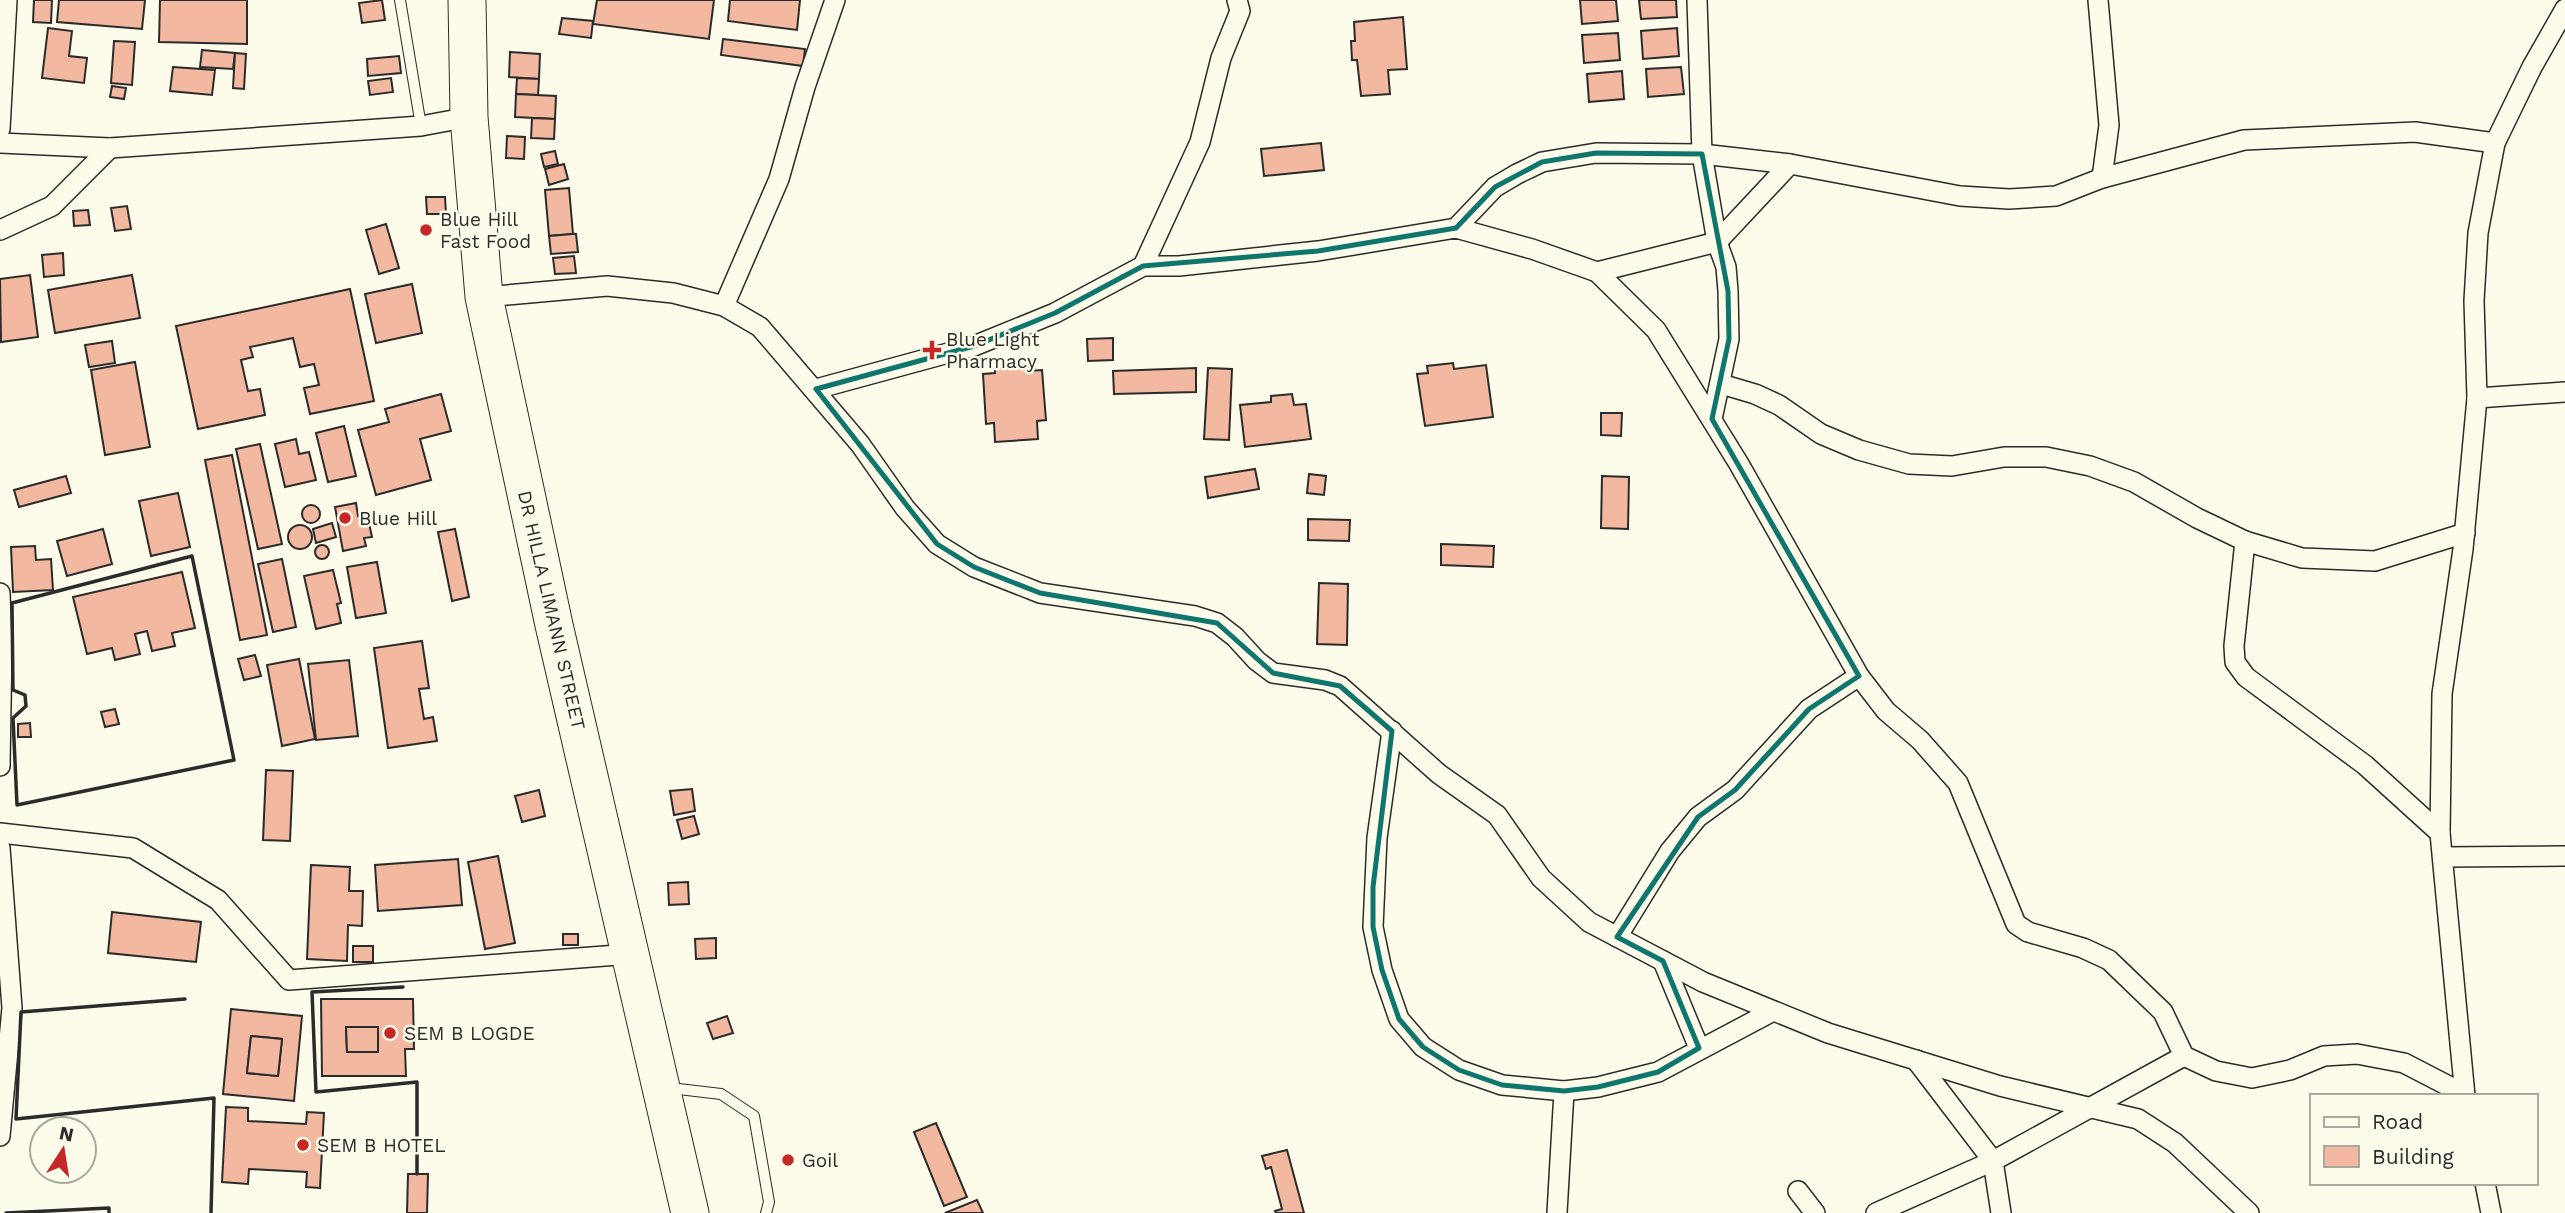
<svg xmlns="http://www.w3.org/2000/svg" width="2565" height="1213" font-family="'Work Sans',sans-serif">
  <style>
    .building { fill: #f2b8a0; stroke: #2b2b2b; stroke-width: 2; fill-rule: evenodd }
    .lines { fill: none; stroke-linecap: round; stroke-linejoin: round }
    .lane-casing { stroke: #2b2b2b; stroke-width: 12 }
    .street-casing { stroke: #2b2b2b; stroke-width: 22 }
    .highway-casing { stroke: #2b2b2b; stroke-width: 39 }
    .lane { stroke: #fdfbea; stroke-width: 10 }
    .street { stroke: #fdfbea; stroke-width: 19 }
    .highway { stroke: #fdfbea; stroke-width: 37 }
    .wall { stroke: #2b2b2b; stroke-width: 3.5 }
    .marked { fill: none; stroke: #0f766e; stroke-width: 5; stroke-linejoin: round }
    .poi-dot { fill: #c62828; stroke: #fdfbea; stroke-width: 2.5 }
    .labels { text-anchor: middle; stroke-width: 5; stroke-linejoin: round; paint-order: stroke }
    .poi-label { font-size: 19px; fill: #2b2b2b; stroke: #fdfbea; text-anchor: start }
    .street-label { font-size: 19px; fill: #2b2b2b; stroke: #fdfbea }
  </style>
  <rect width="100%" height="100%" fill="#fdfbea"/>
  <g class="building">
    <path d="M34,0H52L51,23L33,22Z"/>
    <path d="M59,0H145L142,29L57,22Z"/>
    <path d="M160,0H247V44L159,42Z"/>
    <path d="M382,0L385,20L362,23L359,3Z"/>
    <path d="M597,0H714L709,39L593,24Z"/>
    <path d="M730,0H800L797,30L728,21Z"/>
    <path d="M1580,0H1616L1618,21L1582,24Z"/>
    <path d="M1639,0H1676L1677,17L1641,19Z"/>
    <path d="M1403,17L1407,69L1388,70L1390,94L1361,96L1357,60H1352L1351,41H1355L1354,22Z"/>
    <path d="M562,18L593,21L591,38L559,34Z"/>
    <path d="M48,28L72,31L69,56L87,58L84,83L42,78Z"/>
    <path d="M1677,28L1679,56L1643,59L1641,31Z"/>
    <path d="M1618,33L1620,60L1584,63L1582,35Z"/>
    <path d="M723,39L805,49L803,66L721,55Z"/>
    <path d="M114,41L135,42L132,85L111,83Z"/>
    <path d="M202,50L235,53L233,69L200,67Z"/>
    <path d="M510,52L540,54L539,79L509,77Z"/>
    <path d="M235,53L246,54L244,89L233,88Z"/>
    <path d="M399,56L401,73L368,76L367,59Z"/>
    <path d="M173,67L215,70L212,95L170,91Z"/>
    <path d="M1681,67L1684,94L1648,97L1646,69Z"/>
    <path d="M1622,71L1624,99L1589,102L1587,74Z"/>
    <path d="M391,78L393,92L370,95L368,81Z"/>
    <path d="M517,78L539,79L538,95L516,94Z"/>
    <path d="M112,86L126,88L124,99L110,97Z"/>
    <path d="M516,94L556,96L555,119L515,117Z"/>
    <path d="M532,118L555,119L554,139L531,138Z"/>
    <path d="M507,136L525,137L524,159L506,158Z"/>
    <path d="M1321,143L1324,170L1264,176L1261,149Z"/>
    <path d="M555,151L558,164L544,167L541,154Z"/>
    <path d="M564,164L568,179L549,185L545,169Z"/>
    <path d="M569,188L573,234L549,236L545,190Z"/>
    <path d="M426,197H445L446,214H427Z"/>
    <path d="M127,206L131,229L115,231L111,208Z"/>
    <path d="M88,210L90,225L74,226L73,211Z"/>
    <path d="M386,224L399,268L379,274L366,230Z"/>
    <path d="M573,234H576L578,252L551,254L549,236Z"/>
    <path d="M63,253L64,275L44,277L42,255Z"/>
    <path d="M574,256L576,273L555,274L553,258Z"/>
    <path d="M30,275L38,337L1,342L0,279Z"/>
    <path d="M132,275L140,318L55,333L48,290Z"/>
    <path d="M412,284L422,333L376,343L365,294Z"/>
    <path d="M350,289L374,401L310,414L304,388L319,385L314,364L300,367L293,338L250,347L253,357L241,360L248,391L260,389L265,415L198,429L176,326Z"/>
    <path d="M1113,338V360L1088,361L1087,339Z"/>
    <path d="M112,341L115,363L89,367L85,345Z"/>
    <path d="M135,362L150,447L105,455L91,370Z"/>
    <path d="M1453,363L1454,369L1486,365L1493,417L1425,426L1417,374L1428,373L1427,366Z"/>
    <path d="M1028,366V371L1042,370L1046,420L1037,421L1038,439L995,442L994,423L986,424L983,374L995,373V368Z"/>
    <path d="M1196,368V392L1114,394L1113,371Z"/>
    <path d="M1208,368L1232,369L1229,440L1204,439Z"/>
    <path d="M441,394L451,431L420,439L431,480L376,495L358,430L389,422L385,409Z"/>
    <path d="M1292,394L1294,405L1306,404L1311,439L1245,447L1240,405L1271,402V396Z"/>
    <path d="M1601,413H1622L1621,436L1601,435Z"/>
    <path d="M344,426L356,476L328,482L316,433Z"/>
    <path d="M296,439L299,454L309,452L316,480L285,487L275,444Z"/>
    <path d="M260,444L282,544L258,549L236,449Z"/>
    <path d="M232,455L267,635L240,640L205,460Z"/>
    <path d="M1255,469L1259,489L1208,498L1205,477Z"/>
    <path d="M1309,474L1326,476L1324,495L1307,493Z"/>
    <path d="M66,476L71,493L19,507L14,490Z"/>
    <path d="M1602,476L1629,477L1628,529L1601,528Z"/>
    <path d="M178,493L190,547L151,556L139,501Z"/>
    <path d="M356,503L358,516L367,514L372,537L364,538L366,546L343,551L335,507Z"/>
    <circle cx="311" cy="514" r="9"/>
    <path d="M1308,519L1350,520L1349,541L1308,540Z"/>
    <path d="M332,523L336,537L316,543L313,529Z"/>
    <circle cx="300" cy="537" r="12"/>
    <path d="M103,529L112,564L67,576L57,541Z"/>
    <path d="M455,529L469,597L452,601L438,532Z"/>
    <path d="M1441,544L1494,546L1493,567L1441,565Z"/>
    <circle cx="322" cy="552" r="7"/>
    <path d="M35,546L36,560L51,559L53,590L13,592L11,547Z"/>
    <path d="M282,559L296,627L273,632L258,564Z"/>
    <path d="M377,562L386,613L356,618L347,567Z"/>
    <path d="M333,570L341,603L337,604L341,623L316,629L304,576Z"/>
    <path d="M182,572L195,628L172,633L175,646L152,651L147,631L135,634L140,654L115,660L112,648L87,654L73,597Z"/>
    <path d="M1319,583L1348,584L1347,645L1317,644Z"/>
    <path d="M422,641L429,688L419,689L424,719L433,717L437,741L388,748L374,648Z"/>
    <path d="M255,655L261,676L244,680L238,659Z"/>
    <path d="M299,659L315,739L282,746L267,665Z"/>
    <path d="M349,660L358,736L316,740L308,664Z"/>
    <path d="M115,709L119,724L105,727L101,712Z"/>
    <path d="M30,723L31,737H18V724Z"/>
    <path d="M266,770L293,771L290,841L263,840Z"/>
    <path d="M692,789L695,811L674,815L670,791Z"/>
    <path d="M539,790L545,816L522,822L515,796Z"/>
    <path d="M694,816L699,834L682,839L677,820Z"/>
    <path d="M498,856L515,943L485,949L468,862Z"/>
    <path d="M458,859L462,905L378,911L375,865Z"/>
    <path d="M311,865L350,867L349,891H363L362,926L348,925L347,961L307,959Z"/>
    <path d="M688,882L689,904L669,905L668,883Z"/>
    <path d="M112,912L201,922L196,962L108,953Z"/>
    <rect x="563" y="934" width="15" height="11"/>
    <path d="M716,938V958L696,959L695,939Z"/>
    <rect x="353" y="946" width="20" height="16"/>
    <path d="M321,999H413L414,1049H405L406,1076H322ZM346,1027H378V1052H347Z"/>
    <path d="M231,1009L302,1016L294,1101L223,1094ZM251,1036L282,1039L278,1076L247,1073Z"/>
    <path d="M727,1016L733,1033L713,1039L707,1023Z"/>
    <path d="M346,1027H378V1052H347Z"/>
    <path d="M251,1036L282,1039L278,1076L247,1073Z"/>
    <path d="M226,1107L248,1108V1121L306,1124L307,1112L324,1113L320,1188L306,1187L307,1172L249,1169L248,1184L222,1182Z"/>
    <path d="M936,1123L967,1197L944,1206L914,1132Z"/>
    <path d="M1287,1150L1304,1213H1276L1275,1211L1282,1209L1271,1167L1266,1169L1262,1156Z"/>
    <path d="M408,1174H428L427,1213H407Z"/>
    <path d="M977,1200L983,1213H945Z"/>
  </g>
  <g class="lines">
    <defs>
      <g id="lane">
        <path d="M400,0L421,126"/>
        <path d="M670,1088L721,1094L754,1116L769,1202L766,1213"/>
      </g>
      <g id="street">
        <path d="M1697,0L1702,154L1717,242L1726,267L1728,291L1729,339L1712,419"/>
        <path d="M2098,0L2109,125L2102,178"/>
        <path d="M0,129L7,0"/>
        <path d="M0,143L110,148L421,126L469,117"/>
        <path d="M1456,228L1495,187L1517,174L1542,162L1596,153L1702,154L1790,164L1960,196L2009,199L2056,196L2102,178L2244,140L2415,132L2495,143"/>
        <path d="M0,230L52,206L110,148"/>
        <path d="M1143,266L1200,142L1221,58L1240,11L1237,0"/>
        <path d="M1597,272L1717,242L1790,164"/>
        <path d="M484,297L607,286L673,293L724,306L760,327L860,444L905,508L937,544L974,567L1040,593L1195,616L1217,623L1235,637L1257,661L1273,673L1325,680L1340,686L1439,774L1497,815L1541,878L1589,922L1703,982L1828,1033L2000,1086L2138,1119L2175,1143L2249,1213"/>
        <path d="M724,306L779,179L805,87L835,0"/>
        <path d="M1721,384L1755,394L1779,405L1821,434L1859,450L1909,464L1952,466L2004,457H2046L2090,466L2134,482L2197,518L2245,541L2302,558L2375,561L2465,533"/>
        <path d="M816,389L974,346L1055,313L1143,266H1179L1318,251L1456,228L1532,249L1597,272L1656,330L1739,464L1859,676L1886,711L1920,740L1958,783L2016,924L2028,932L2083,948L2109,960L2163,1012L2184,1056L2216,1071L2252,1078L2290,1070L2324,1056L2357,1054L2404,1063L2464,1094"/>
        <path d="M2477,398L2565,392"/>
        <path d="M2245,541L2234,646L2235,662L2246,677L2365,765L2440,833"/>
        <path d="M0,593L2,646L0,766"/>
        <path d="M1392,731L1377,838L1373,927L1382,970L1399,1019L1423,1047L1459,1070L1502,1085L1564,1091L1598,1087L1658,1072L1773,1011"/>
        <path d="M0,833L133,848L218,900L289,980L631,954"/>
        <path d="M0,848L12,1008L0,1136"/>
        <path d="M2443,857L2565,856"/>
        <path d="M1617,937L1670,851L1698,817L1735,790L1809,709L1859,676"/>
        <path d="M1663,961L1699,1048"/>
        <path d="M1916,1060L1993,1161L2001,1213"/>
        <path d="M2465,1096L2440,833L2442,694L2463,549L2477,398L2474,301L2478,233L2495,143L2532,67L2565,9"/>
        <path d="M2485,1183L2491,1213"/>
        <path d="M1798,1191L1815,1213"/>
        <path d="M1557,1213L1564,1091"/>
        <path d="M1876,1213L1993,1161L2184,1056"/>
      </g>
      <path id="highway" d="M467,0L469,117L484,297L554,625L690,1213"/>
    </defs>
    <use href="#lane" class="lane-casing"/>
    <use href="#street" class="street-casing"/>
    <use href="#highway" class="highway-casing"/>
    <use href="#lane" class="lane"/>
    <use href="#street" class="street"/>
    <use href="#highway" class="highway"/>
    <g class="wall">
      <path d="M192,556L234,760L17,805L13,718L26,706L25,695L13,690L12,603Z"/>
      <path d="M403,987L312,992L316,1092L417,1082V1174"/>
      <path d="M185,999L21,1012L16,1119L214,1098L211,1213"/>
      <path d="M6,1213L109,1208V1213"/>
    </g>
  </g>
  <path class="marked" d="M1596,153L1702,154L1728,291L1729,339L1712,419L1859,676L1809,709L1735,790L1698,817L1617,937L1663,961L1699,1048L1658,1072L1598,1087L1564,1091L1502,1085L1459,1070L1423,1047L1399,1019L1382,970L1373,927V887L1392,731L1340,686L1273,673L1217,623L1040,593L974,567L937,544L816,389L974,346L1055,313L1143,266L1318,251L1456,228L1495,187L1542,162Z"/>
  <g class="poi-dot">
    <circle cx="426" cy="230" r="7"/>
    <path d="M928.5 339.5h7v7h7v7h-7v7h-7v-7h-7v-7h7z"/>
    <circle cx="345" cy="518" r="7"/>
    <circle cx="390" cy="1033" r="7"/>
    <circle cx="303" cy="1145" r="7"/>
    <circle cx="788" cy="1160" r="7"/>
  </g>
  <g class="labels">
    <g class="poi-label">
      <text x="440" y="226">Blue Hill<tspan x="440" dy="22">Fast Food</tspan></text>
      <text x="946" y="346">Blue Light<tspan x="946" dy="22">Pharmacy</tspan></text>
      <text x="359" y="525">Blue Hill</text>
      <text x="404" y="1040">SEM B LOGDE</text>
      <text x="317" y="1152">SEM B HOTEL</text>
      <text x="802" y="1167">Goil</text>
    </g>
    <g class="street-label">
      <text transform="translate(552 610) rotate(77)" y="7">DR HILLA LIMANN STREET</text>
    </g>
  </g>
  <rect x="2310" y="1094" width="228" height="91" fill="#fdfbea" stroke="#a9a89e" stroke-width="2"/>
  <rect x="2324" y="1117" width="35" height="10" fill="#fdfbea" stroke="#a9a89e" stroke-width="2"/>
  <text x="2372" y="1129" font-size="21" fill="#2b2b2b">Road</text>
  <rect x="2324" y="1146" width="35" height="21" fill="#f2b8a0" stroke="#a9a89e" stroke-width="2"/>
  <text x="2372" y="1164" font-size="21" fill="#2b2b2b">Building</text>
  <g transform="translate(63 1150) rotate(12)"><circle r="33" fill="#fdfbea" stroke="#a9a89e" stroke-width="2"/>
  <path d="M0-5L12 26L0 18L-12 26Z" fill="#c62828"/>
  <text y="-10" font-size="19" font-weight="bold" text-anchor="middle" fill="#2b2b2b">N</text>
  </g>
</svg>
